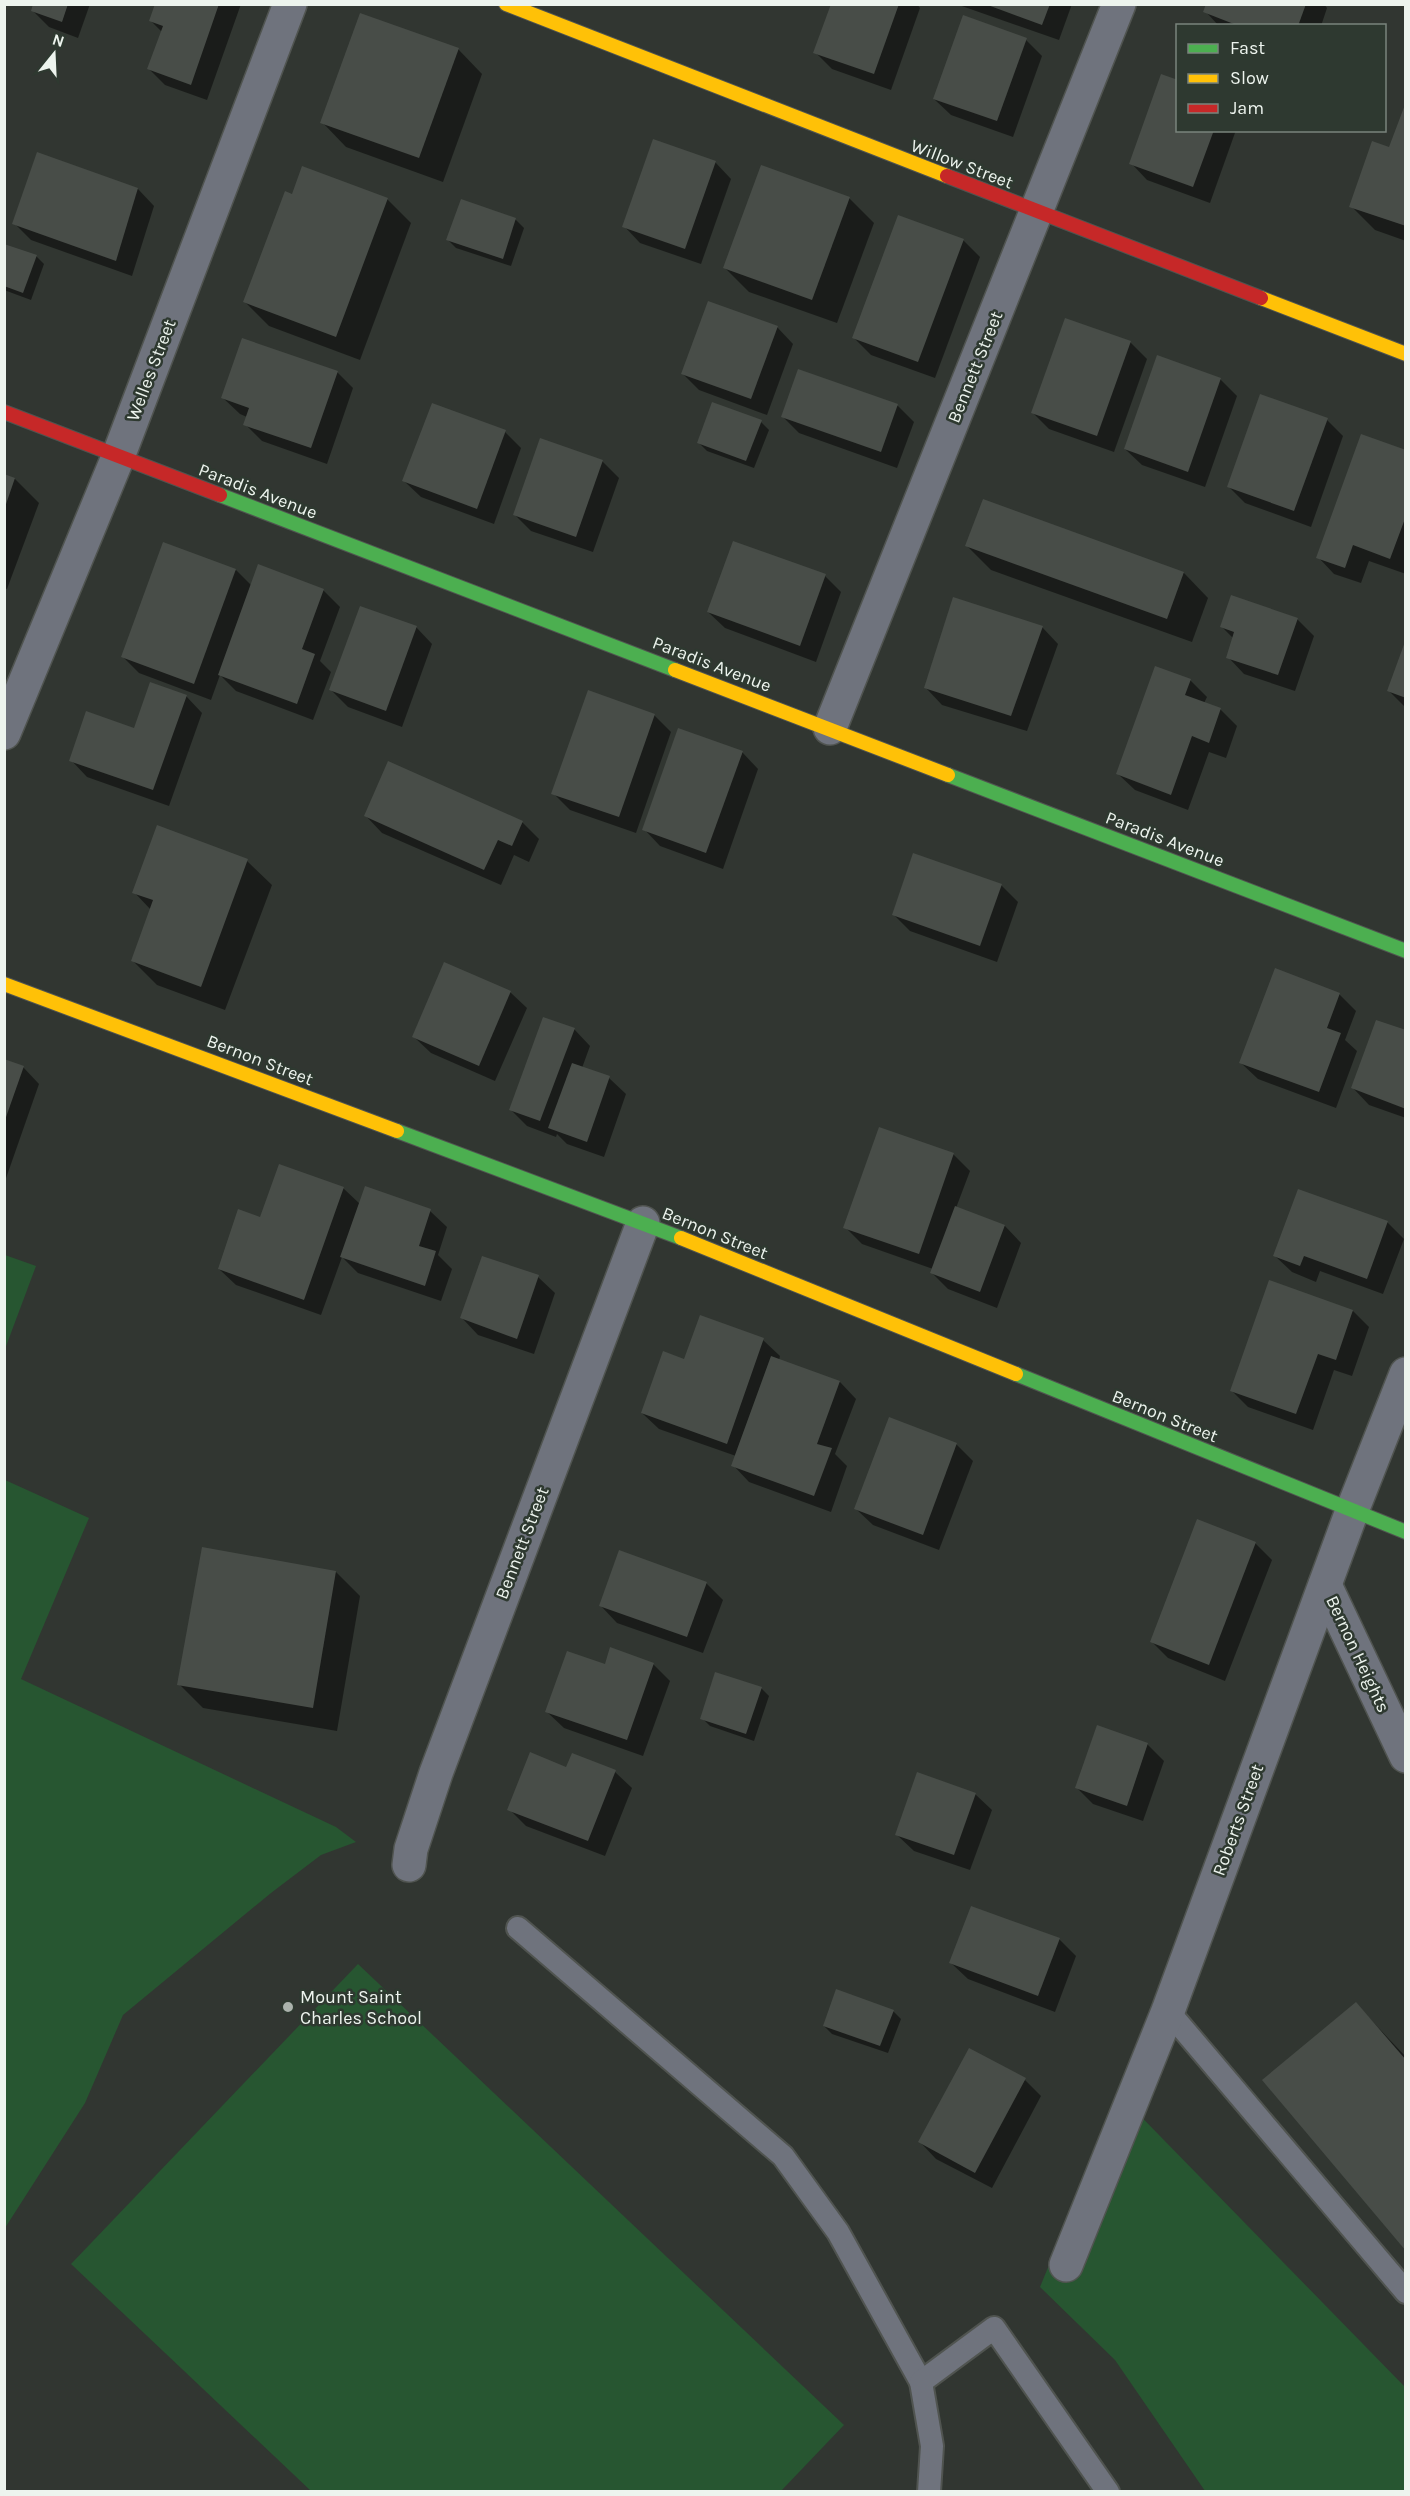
<svg xmlns="http://www.w3.org/2000/svg" width="1410" height="2496" font-family="Karla,sans-serif">
  <style>
    .green { fill: #275631 }
    .shadow { fill: #0007 }
    .building { fill: #484d48 }
    .lines { fill: none; stroke-linecap: round; stroke-linejoin: round }
    .lane-casing { stroke: #505450; stroke-width: 26 }
    .street-casing { stroke: #505450; stroke-width: 36 }
    .fast-casing { stroke: #505450; stroke-width: 16 }
    .slow-casing { stroke: #505450; stroke-width: 16 }
    .jam-casing { stroke: #505450; stroke-width: 16 }
    .lane { stroke: #6f737d; stroke-width: 22 }
    .street { stroke: #6f737d; stroke-width: 33 }
    .fast { stroke: #4caf50; stroke-width: 14 }
    .slow { stroke: #ffc107; stroke-width: 14 }
    .jam { stroke: #c62828; stroke-width: 14 }
    .poi-dot { fill: #abb2ac; stroke: #2e3930; stroke-width: 2 }
    .labels { text-anchor: middle; stroke-width: 5; stroke-linejoin: round; paint-order: stroke }
    .street-label { font-size: 18px; fill: #edf4ee; stroke: #2e3930 }
    .poi-label { font-size: 18px; fill: #edf4ee; stroke: #2e3930; text-anchor: start }
  </style>
  <rect width="100%" height="100%" fill="#313631"/>
  <g class="green">
    <path d="M5,1255L36,1266L5,1349L4,1255Z"/>
    <path d="M5,1480L89,1518L21,1679L336,1827L356,1842L321,1855L271,1893L123,2015L85,2103L5,2228Z"/>
    <path d="M358,1964L844,2425L781,2491H311L71,2264Z"/>
    <path d="M1119,2094L1405,2387V2491H1205L1115,2360L1040,2287Z"/>
  </g>
  <g class="shadow">
    <path d="M35,4H90L78,38L49,27L33,11Z"/>
    <path d="M156,4H241L207,100L165,85L149,69L162,32L151,21Z"/>
    <path d="M832,4H917L920,8L891,90L832,69L815,52Z"/>
    <path d="M956,4H1072L1059,40Z"/>
    <path d="M1207,4H1324L1327,8L1321,26H1219L1205,11Z"/>
    <path d="M1026,40L1042,56L1013,137L951,115L934,99Z"/>
    <path d="M458,49L482,74L443,182L346,147L322,122Z"/>
    <path d="M1406,105V241L1375,230L1351,206L1390,149Z"/>
    <path d="M1178,130H1236L1210,203L1147,180L1131,163Z"/>
    <path d="M715,162L731,179L701,264L640,243L624,226Z"/>
    <path d="M138,189L154,206L132,276L31,240L14,223Z"/>
    <path d="M293,196L387,199L411,223L360,360L269,326L245,302Z"/>
    <path d="M849,198L874,223L837,323L749,292L725,268Z"/>
    <path d="M462,201L516,220L524,228L511,266L456,248L448,240Z"/>
    <path d="M963,240L980,257L935,378L871,355L854,338Z"/>
    <path d="M4,247L36,256L44,264L31,300L4,290Z"/>
    <path d="M777,327L793,344L767,415L699,390L683,374Z"/>
    <path d="M1130,342L1147,359L1114,452L1049,429L1033,413Z"/>
    <path d="M799,371L898,406L914,422L897,468L799,433L782,416Z"/>
    <path d="M337,372L353,388L327,464L262,441L245,424L247,417L240,414L223,398Z"/>
    <path d="M1220,379L1237,396L1205,487L1142,465L1125,449Z"/>
    <path d="M1327,420L1343,436L1311,527L1245,503L1228,486Z"/>
    <path d="M761,422L769,430L754,468L707,451L699,443Z"/>
    <path d="M505,432L521,448L494,524L421,497L404,481Z"/>
    <path d="M1406,451V574L1369,561L1361,583L1334,574L1318,557Z"/>
    <path d="M602,461L619,478L593,552L531,531L514,514Z"/>
    <path d="M4,475L15,479L39,503L7,589L4,588Z"/>
    <path d="M984,501L1184,573L1208,598L1192,642L991,570L967,546Z"/>
    <path d="M236,570L252,586L323,590L340,607L320,661L331,672L313,720L236,691L220,675L211,700L139,673L123,657Z"/>
    <path d="M825,576L841,592L816,662L725,628L708,612Z"/>
    <path d="M1297,619L1314,636L1295,691L1244,674L1228,657L1234,639L1222,627Z"/>
    <path d="M416,627L432,644L402,727L348,707L331,690Z"/>
    <path d="M1042,627L1058,644L1027,731L942,705L926,688Z"/>
    <path d="M1406,643V708L1389,691Z"/>
    <path d="M1190,680L1207,697L1204,703L1220,709L1237,726L1226,758L1209,752L1188,810L1135,790L1118,774Z"/>
    <path d="M186,696L202,713L169,806L87,777L71,760L135,730Z"/>
    <path d="M654,715L671,732L636,833L570,810L553,793Z"/>
    <path d="M742,752L758,769L723,869L660,846L644,829Z"/>
    <path d="M366,816L522,822L539,839L529,862L514,855L501,885L382,833Z"/>
    <path d="M158,827L247,861L272,885L225,1010L157,985L133,961L151,910L134,892Z"/>
    <path d="M1001,885L1018,902L997,962L910,931L894,915Z"/>
    <path d="M510,992L527,1008L495,1081L431,1053L414,1037Z"/>
    <path d="M1339,994L1356,1011L1345,1040L1357,1051L1336,1108L1258,1079L1241,1063Z"/>
    <path d="M574,1029L590,1046L582,1068L609,1078L626,1094L604,1157L567,1144L557,1134L556,1137L527,1126L510,1109Z"/>
    <path d="M1406,1032V1118L1369,1105L1353,1088Z"/>
    <path d="M4,1061L23,1067L39,1084L4,1184Z"/>
    <path d="M953,1154L970,1171L956,1208L1005,1226L1021,1243L997,1308L948,1289L932,1273L933,1269L862,1244L845,1227Z"/>
    <path d="M343,1188L360,1204L365,1188L430,1211L447,1227L438,1255L452,1269L441,1301L358,1273L342,1257L321,1315L236,1285L219,1269L261,1219Z"/>
    <path d="M1387,1222L1404,1239L1383,1294L1320,1271L1316,1282L1292,1272L1275,1256Z"/>
    <path d="M538,1277L555,1293L534,1354L478,1335L462,1318Z"/>
    <path d="M1353,1311L1369,1327L1352,1376L1334,1370L1313,1430L1248,1407L1232,1391Z"/>
    <path d="M701,1317L763,1340L780,1356L779,1360L840,1382L856,1399L835,1454L847,1466L831,1512L749,1482L733,1465L736,1456L659,1429L642,1413L685,1361Z"/>
    <path d="M956,1444L973,1461L939,1550L873,1525L856,1509Z"/>
    <path d="M1255,1543L1272,1560L1225,1681L1168,1658L1152,1642Z"/>
    <path d="M336,1572L360,1596L337,1731L203,1708L179,1684Z"/>
    <path d="M706,1583L723,1600L703,1653L617,1623L601,1606Z"/>
    <path d="M653,1664L670,1681L643,1756L564,1728L547,1712L606,1666Z"/>
    <path d="M761,1688L769,1696L754,1741L710,1726L702,1718Z"/>
    <path d="M1147,1744L1164,1761L1143,1821L1093,1804L1077,1788Z"/>
    <path d="M567,1768L615,1772L632,1788L605,1856L526,1826L509,1809Z"/>
    <path d="M975,1794L992,1810L970,1870L914,1851L897,1835Z"/>
    <path d="M1059,1939L1076,1956L1055,2012L968,1979L951,1963Z"/>
    <path d="M1356,2004L1406,2057V2248Z"/>
    <path d="M893,2011L901,2019L888,2053L832,2034L824,2026Z"/>
    <path d="M1025,2080L1041,2096L992,2188L936,2159L920,2142Z"/>
  </g>
  <g class="building">
    <path d="M33,4H68L62,22L31,11Z"/>
    <path d="M155,4H219L191,85L147,69L163,26L149,21Z"/>
    <path d="M831,4H899L874,74L813,53Z"/>
    <path d="M985,4H1050L1042,25Z"/>
    <path d="M1206,4H1306L1298,26H1239L1203,12Z"/>
    <path d="M360,13L459,48L419,158L320,123Z"/>
    <path d="M963,15L1027,38L997,121L933,99Z"/>
    <path d="M1161,74L1178,80V130H1214L1193,187L1129,164Z"/>
    <path d="M1406,102V226L1349,207L1372,141L1389,147Z"/>
    <path d="M653,139L716,161L685,249L622,227Z"/>
    <path d="M37,152L138,188L116,261L12,224Z"/>
    <path d="M761,165L850,197L812,300L723,268Z"/>
    <path d="M302,166L388,198L336,337L243,302L285,191L292,194Z"/>
    <path d="M461,199L516,218L503,259L446,240Z"/>
    <path d="M898,215L964,239L918,362L852,338Z"/>
    <path d="M4,244L37,255L23,293L4,286Z"/>
    <path d="M708,301L778,326L751,399L681,374Z"/>
    <path d="M1065,318L1131,341L1097,436L1031,413Z"/>
    <path d="M242,338L338,371L311,448L243,425L249,408L221,398Z"/>
    <path d="M1157,355L1221,378L1188,472L1124,449Z"/>
    <path d="M798,369L898,404L881,452L781,417Z"/>
    <path d="M1260,394L1328,418L1294,511L1227,487Z"/>
    <path d="M712,402L762,420L746,461L697,443Z"/>
    <path d="M432,403L506,430L477,509L402,481Z"/>
    <path d="M1361,434L1406,450V516L1390,559L1353,545L1345,568L1316,558Z"/>
    <path d="M540,438L603,460L576,537L513,515Z"/>
    <path d="M4,474L15,478L5,507H4Z"/>
    <path d="M983,499L1184,572L1167,619L965,546Z"/>
    <path d="M733,541L826,574L800,646L707,612Z"/>
    <path d="M163,542L236,569L194,684L121,657Z"/>
    <path d="M258,564L324,589L302,649L315,654L297,704L218,675Z"/>
    <path d="M1231,595L1298,618L1278,675L1226,658L1234,632L1220,627Z"/>
    <path d="M953,597L1043,626L1011,716L924,688Z"/>
    <path d="M360,606L417,626L386,711L329,690Z"/>
    <path d="M1406,639V698L1387,691Z"/>
    <path d="M1155,666L1191,679L1185,695L1221,708L1209,743L1192,736L1171,795L1116,774Z"/>
    <path d="M150,682L187,695L153,790L69,761L86,711L134,728Z"/>
    <path d="M588,690L655,714L619,817L551,794Z"/>
    <path d="M678,728L743,751L706,853L642,830Z"/>
    <path d="M388,761L523,821L512,846L498,840L484,870L364,816Z"/>
    <path d="M157,825L248,859L201,987L131,961L153,900L132,893Z"/>
    <path d="M913,853L1002,884L980,946L892,915Z"/>
    <path d="M444,962L511,991L479,1066L412,1037Z"/>
    <path d="M1275,968L1340,993L1327,1028L1341,1033L1319,1092L1239,1063Z"/>
    <path d="M543,1017L575,1028L540,1121L509,1110Z"/>
    <path d="M1376,1020L1406,1030V1109L1351,1088Z"/>
    <path d="M4,1059L24,1066L5,1120H4Z"/>
    <path d="M572,1063L610,1076L587,1142L548,1128Z"/>
    <path d="M879,1127L954,1153L919,1254L843,1228Z"/>
    <path d="M279,1164L344,1187L304,1300L218,1269L238,1209L260,1217Z"/>
    <path d="M365,1186L431,1209L419,1246L436,1251L425,1286L340,1257Z"/>
    <path d="M1298,1189L1388,1221L1367,1279L1304,1256L1300,1266L1273,1256Z"/>
    <path d="M955,1206L1005,1225L980,1292L930,1273Z"/>
    <path d="M482,1256L539,1275L517,1339L460,1318Z"/>
    <path d="M1269,1280L1353,1310L1336,1360L1318,1354L1296,1414L1230,1391Z"/>
    <path d="M700,1315L764,1338L727,1444L641,1413L663,1351L684,1359Z"/>
    <path d="M771,1356L840,1381L817,1444L832,1448L814,1496L731,1466Z"/>
    <path d="M889,1417L957,1443L923,1535L854,1509Z"/>
    <path d="M1197,1519L1256,1542L1209,1665L1150,1642Z"/>
    <path d="M202,1547L336,1571L313,1708L177,1685Z"/>
    <path d="M619,1550L707,1582L687,1637L599,1606Z"/>
    <path d="M610,1647L654,1663L627,1740L545,1712L567,1651L605,1664Z"/>
    <path d="M715,1672L762,1687L746,1734L700,1719Z"/>
    <path d="M1097,1725L1148,1743L1127,1806L1075,1788Z"/>
    <path d="M530,1752L566,1767L572,1753L616,1770L588,1841L507,1810Z"/>
    <path d="M917,1772L976,1793L954,1855L895,1835Z"/>
    <path d="M971,1906L1060,1938L1038,1996L949,1963Z"/>
    <path d="M836,1989L894,2010L880,2046L823,2026Z"/>
    <path d="M1356,2002L1406,2060V2251L1262,2080Z"/>
    <path d="M969,2048L1026,2078L975,2173L918,2142Z"/>
  </g>
  <g class="lines">
    <defs>
      <g id="lane">
        <path d="M518,1928L783,2156L838,2232L921,2382"/>
        <path d="M1168,2011L1406,2292"/>
        <path d="M929,2492L932,2446L921,2382L994,2328L1108,2492"/>
      </g>
      <g id="street">
        <path d="M830,728L1119,4"/>
        <path d="M4,733L118,457L290,4"/>
        <path d="M1325,1585L1406,1756"/>
        <path d="M409,1865L411,1849L436,1773L643,1223"/>
        <path d="M1066,2265L1168,2011L1352,1511L1406,1374"/>
      </g>
      <g id="fast">
        <path d="M220,495L675,670"/>
        <path d="M948,775L1406,951"/>
        <path d="M397,1131L681,1238"/>
        <path d="M1016,1374L1406,1532"/>
      </g>
      <g id="slow">
        <path d="M506,4L947,176"/>
        <path d="M1261,298L1406,354"/>
        <path d="M675,670L948,775"/>
        <path d="M4,984L397,1131"/>
        <path d="M681,1238L1016,1374"/>
      </g>
      <g id="jam">
        <path d="M947,176L1261,298"/>
        <path d="M4,412L220,495"/>
      </g>
    </defs>
    <use href="#lane" class="lane-casing"/>
    <use href="#street" class="street-casing"/>
    <use href="#fast" class="fast-casing"/>
    <use href="#slow" class="slow-casing"/>
    <use href="#jam" class="jam-casing"/>
    <use href="#lane" class="lane"/>
    <use href="#street" class="street"/>
    <use href="#fast" class="fast"/>
    <use href="#slow" class="slow"/>
    <use href="#jam" class="jam"/>
  </g>
  <circle class="poi-dot" cx="288" cy="2007" r="6"/>
  <g class="labels">
    <g class="street-label">
      <text transform="translate(962 164) rotate(21)" y="6">Willow Street</text>
      <text transform="translate(975 367) rotate(-68)" y="6">Bennett Street</text>
      <text transform="translate(151 370) rotate(-69)" y="6">Welles Street</text>
      <text transform="translate(258 491) rotate(21)" y="6">Paradis Avenue</text>
      <text transform="translate(712 664) rotate(21)" y="6">Paradis Avenue</text>
      <text transform="translate(1165 839) rotate(21)" y="6">Paradis Avenue</text>
      <text transform="translate(260 1060) rotate(21)" y="6">Bernon Street</text>
      <text transform="translate(715 1233) rotate(22)" y="6">Bernon Street</text>
      <text transform="translate(1165 1416) rotate(22)" y="6">Bernon Street</text>
      <text transform="translate(522 1543) rotate(-69)" y="6">Bennett Street</text>
      <text transform="translate(1358 1654) rotate(65)" y="6">Bernon Heights</text>
      <text transform="translate(1238 1820) rotate(-70)" y="6">Roberts Street</text>
    </g>
    <g class="poi-label">
      <text x="300" y="2003">Mount Saint<tspan x="300" dy="21">Charles School</tspan></text>
    </g>
  </g>
  <rect width="1410" height="2496" fill="none" stroke="#edf4ee" stroke-width="12"/>
  <rect x="1176" y="24" width="210" height="108" fill="#2e3930" stroke="#7a847c" stroke-width="1.5"/>
  <rect x="1188" y="44" width="30" height="9" fill="#4caf50" stroke="#7a847c" stroke-width="1.5"/>
  <text x="1230" y="54" font-size="18" fill="#edf4ee">Fast</text>
  <rect x="1188" y="74" width="30" height="9" fill="#ffc107" stroke="#7a847c" stroke-width="1.5"/>
  <text x="1230" y="84" font-size="18" fill="#edf4ee">Slow</text>
  <rect x="1188" y="104" width="30" height="9" fill="#c62828" stroke="#7a847c" stroke-width="1.5"/>
  <text x="1230" y="114" font-size="18" fill="#edf4ee">Jam</text>
  <g transform="translate(54 54) rotate(18)" stroke="#2e3930" stroke-width="4.5" paint-order="stroke">
  <path d="M0-4.5L10 22L0 15L-10 22Z" fill="#edf4ee"/>
  <text y="-9" font-size="16" font-weight="bold" text-anchor="middle" fill="#edf4ee">N</text>
  </g>
</svg>
